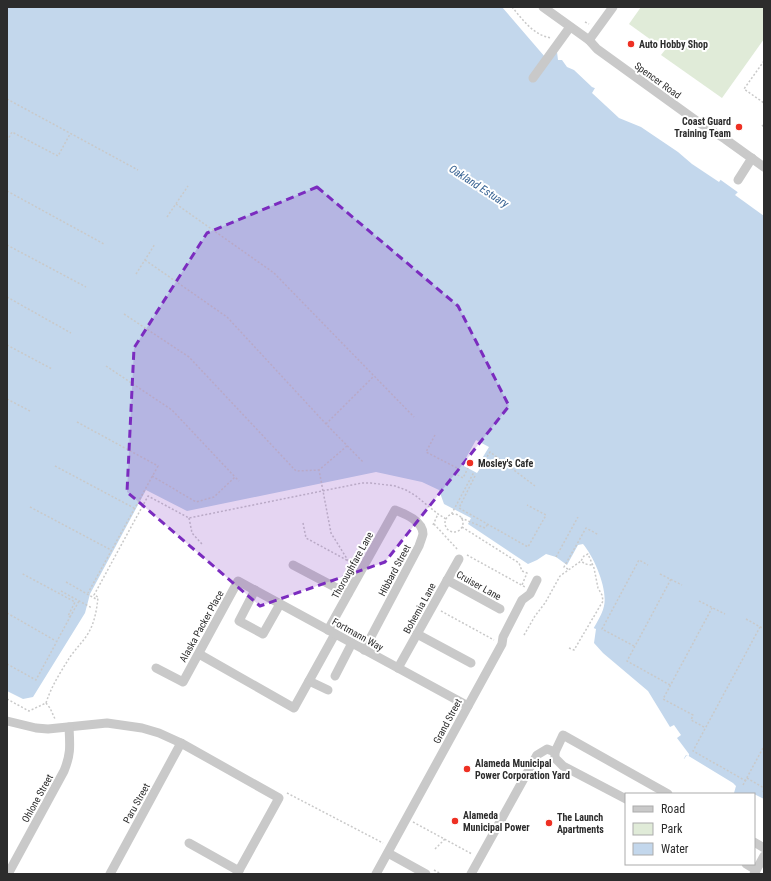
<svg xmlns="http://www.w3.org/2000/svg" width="771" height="881" font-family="'Roboto Condensed',sans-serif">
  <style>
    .green { fill: #e0ebd8 }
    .water { fill: #c3d7ec }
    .pier { fill: #fff }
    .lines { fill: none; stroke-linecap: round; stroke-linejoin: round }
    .path { stroke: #c9c9c9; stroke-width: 1.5; stroke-dasharray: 2 2; stroke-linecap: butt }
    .minor { stroke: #c9c9c9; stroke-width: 9 }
    .marked { fill: #7b2cbf; fill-opacity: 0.2; stroke: #7b2cbf; stroke-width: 3; stroke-dasharray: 8 5; stroke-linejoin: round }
    .poi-dot { fill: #ee3023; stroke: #fff; stroke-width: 1.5 }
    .labels { text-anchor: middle; stroke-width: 4; stroke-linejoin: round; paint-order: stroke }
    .poi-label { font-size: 10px; font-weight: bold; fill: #2c2c2c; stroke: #fff; text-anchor: start }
    .street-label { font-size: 10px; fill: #2c2c2c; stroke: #fff }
    .water-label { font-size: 11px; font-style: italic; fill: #376292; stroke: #fff }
  </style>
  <rect width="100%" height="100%" fill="#fff"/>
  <path class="green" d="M641,7H764V39L722,98L661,55L665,50L629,24Z"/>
  <path class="water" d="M7,7H502L545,57L557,52L558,60H562L567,67L574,70L592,87L597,89L599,94L622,116L644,127L718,178L764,211V799L754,794H736L734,793L736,786L733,783L687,755L684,759L655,712L587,640C592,630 602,616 604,606C608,589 594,557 583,544L578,545L567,565L556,557L546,554L537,560L528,564L468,524L471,518L444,504L439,490L422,482L376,472L187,511L146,490L90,594L85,613L33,697L23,699L7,691Z"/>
  <g class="pier">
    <path d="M599,87L601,93L617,105L624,114L645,125L720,176L722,178L719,182L692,164L678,152L641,127L619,118L592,93L595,88Z"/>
    <path d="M739,191L764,208V216L735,195Z"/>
    <path d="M476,440L489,447L478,465L481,467L477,473L462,465Z"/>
    <path d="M591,627L596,629L594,643L603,653L648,691L670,727L674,725L681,735L677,738L689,754V756L686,755L683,760L654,713L590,648L585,640Z"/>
  </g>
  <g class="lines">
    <g class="path">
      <path d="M512,7C523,20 534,36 552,38"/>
      <path d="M585,22L589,24"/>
      <path d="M764,61L744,89L764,103"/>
      <path d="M7,99L138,170"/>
      <path d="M762,125L764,127"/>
      <path d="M7,141L12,132L58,156L70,134"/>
      <path d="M7,191L104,244"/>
      <path d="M176,204L274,273L414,417"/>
      <path d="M167,217L188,186"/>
      <path d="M7,245L86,287"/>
      <path d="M145,260L227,317L326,424L364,463"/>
      <path d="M136,274L155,244"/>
      <path d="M7,297L71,333"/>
      <path d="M124,314L189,357L296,471L319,470"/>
      <path d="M7,345L52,369"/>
      <path d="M106,366L172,410L235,477"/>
      <path d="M7,399L30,411"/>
      <path d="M77,422L158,466L88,593"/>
      <path d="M326,424L374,376"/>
      <path d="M435,435L426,452L459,469L456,474L463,478L468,468"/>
      <path d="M347,446L319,470L331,533L349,562"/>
      <path d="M55,466L134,508"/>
      <path d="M481,467L490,452L535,486"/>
      <path d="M152,476L196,502L214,497L235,477L239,481"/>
      <path d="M475,476L459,508L528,547L546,515L527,505"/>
      <path d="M30,507L111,550"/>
      <path d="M452,514V513L474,472"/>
      <circle cx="454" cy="523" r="9"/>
      <path d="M189,518L192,533L202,544"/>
      <path d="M461,518L485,528L488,524"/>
      <path d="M303,523L306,538L354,564"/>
      <path d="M434,524L458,550"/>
      <path d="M433,525L438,514"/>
      <path d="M462,527L519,563L522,571L527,573L522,585"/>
      <path d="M467,555L525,587"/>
      <path d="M556,557L578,517"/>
      <path d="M568,569L564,567L586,528L599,535"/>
      <path d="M660,574L682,585"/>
      <path d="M66,582L96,599"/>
      <path d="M61,591L92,608"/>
      <path d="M699,601L725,614"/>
      <path d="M441,611L494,640"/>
      <path d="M7,613L56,641"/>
      <path d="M70,617L79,601"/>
      <path d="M746,619L764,629"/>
      <path d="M524,635L535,616L545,603L560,576L581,561"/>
      <path d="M634,646L602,629L639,560L648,565"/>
      <path d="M569,648L574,650L603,601L602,595L598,588L594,568L588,554L584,556L581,561L585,564L592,565"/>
      <path d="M7,664L36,680L70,617L68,616L75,602L21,573"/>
      <path d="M670,685L627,661L671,579"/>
      <path d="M7,699L29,711L46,703C51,687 61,671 70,657C77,647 85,640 90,630C95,620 97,608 98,597L94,595L148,496L189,518L322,491L362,483H371L395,486L406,490L416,496L438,514L446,519"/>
      <path d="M46,703L50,708L55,719"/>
      <path d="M704,727L691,720L693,715L663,699L712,608"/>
      <path d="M747,778L764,788"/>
      <path d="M746,781L693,751L760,627"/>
      <path d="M743,785L764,746"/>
      <path d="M763,792L764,790"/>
      <path d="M287,793L383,843"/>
      <path d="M413,822L472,854"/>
      <path d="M435,849L445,839"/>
      <path d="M434,870L441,874"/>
    </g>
    <g class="minor">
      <path d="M543,7L589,40L597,49L698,122L725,139L764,167"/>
      <path d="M589,40L613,7"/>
      <path d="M533,78L570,27"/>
      <path d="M738,180L752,158"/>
      <path d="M293,565L348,594"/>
      <path d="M447,580L500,609"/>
      <path d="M255,590L239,621L263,634L280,604"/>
      <path d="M328,630L395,510C405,514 423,521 423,534C422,538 420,543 419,546L364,650"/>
      <path d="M417,634L471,663"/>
      <path d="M199,654L294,708L335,634"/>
      <path d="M156,668L183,682L238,581L468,706"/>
      <path d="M398,668L459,559"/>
      <path d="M335,676L352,643"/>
      <path d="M309,681L328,690"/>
      <path d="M7,721L36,728L48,729L107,723L142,728L159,733L181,743L279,798L237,874"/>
      <path d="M626,799L563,766L555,758V752L563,735L668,794"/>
      <path d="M754,842L764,848"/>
      <path d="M189,843L239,871"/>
      <path d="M388,853L426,874"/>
      <path d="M746,864L756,870"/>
      <path d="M8,874L64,771C71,754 70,746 69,727"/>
      <path d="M110,874L181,743"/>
      <path d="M376,874L502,644L503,637L522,600L530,594L537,580"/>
      <path d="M471,874L537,755L547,749L555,752"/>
      <path d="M754,874L764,856"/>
    </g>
  </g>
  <path class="marked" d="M317,187L458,306L509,406L385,562L260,606L127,492L134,348L207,233Z"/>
  <g class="poi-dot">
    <circle cx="631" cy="44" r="4"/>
    <circle cx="739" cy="127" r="4"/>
    <circle cx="470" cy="463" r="4"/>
    <circle cx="467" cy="769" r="4"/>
    <circle cx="455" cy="821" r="4"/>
    <circle cx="549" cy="823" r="4"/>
  </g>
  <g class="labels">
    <g class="poi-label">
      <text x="639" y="48">Auto Hobby Shop</text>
      <text x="731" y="125" text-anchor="end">Coast Guard<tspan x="731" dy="12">Training Team</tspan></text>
      <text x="478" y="467">Mosley's Cafe</text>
      <text x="475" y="767">Alameda Municipal<tspan x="475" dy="12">Power Corporation Yard</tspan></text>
      <text x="463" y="819">Alameda<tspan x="463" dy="12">Municipal Power</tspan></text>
      <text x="557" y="821">The Launch<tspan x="557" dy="12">Apartments</tspan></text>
    </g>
    <g class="street-label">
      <text transform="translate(658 80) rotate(36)" y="4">Spencer Road</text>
      <text transform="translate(352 565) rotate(-61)" y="4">Thoroughfare Lane</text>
      <text transform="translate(394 570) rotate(-62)" y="4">Hibbard Street</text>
      <text transform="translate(479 585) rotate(29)" y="4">Cruiser Lane</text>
      <text transform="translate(419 608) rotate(-61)" y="4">Bohemia Lane</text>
      <text transform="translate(201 626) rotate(-61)" y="4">Alaska Packer Place</text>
      <text transform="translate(358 634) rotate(29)" y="4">Fortmann Way</text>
      <text transform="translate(447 721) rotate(-62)" y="4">Grand Street</text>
      <text transform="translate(37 798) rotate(-61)" y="4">Ohlone Street</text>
      <text transform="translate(136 803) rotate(-61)" y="4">Paru Street</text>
    </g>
    <g class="water-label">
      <text transform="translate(479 186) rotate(33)" y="4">Oakland Estuary</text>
    </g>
  </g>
  <rect width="771" height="881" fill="none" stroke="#2c2c2c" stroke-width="16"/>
  <rect x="625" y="793" width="130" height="72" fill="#ffffff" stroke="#ababab"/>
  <rect x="633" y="806" width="20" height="6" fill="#c9c9c9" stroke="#ababab"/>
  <text x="661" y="813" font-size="12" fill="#2c2c2c">Road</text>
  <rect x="633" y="823" width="20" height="12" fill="#e0ebd8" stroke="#ababab"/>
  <text x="661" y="833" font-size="12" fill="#2c2c2c">Park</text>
  <rect x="633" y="843" width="20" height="12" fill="#c3d7ec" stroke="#ababab"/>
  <text x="661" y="853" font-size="12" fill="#2c2c2c">Water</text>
</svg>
